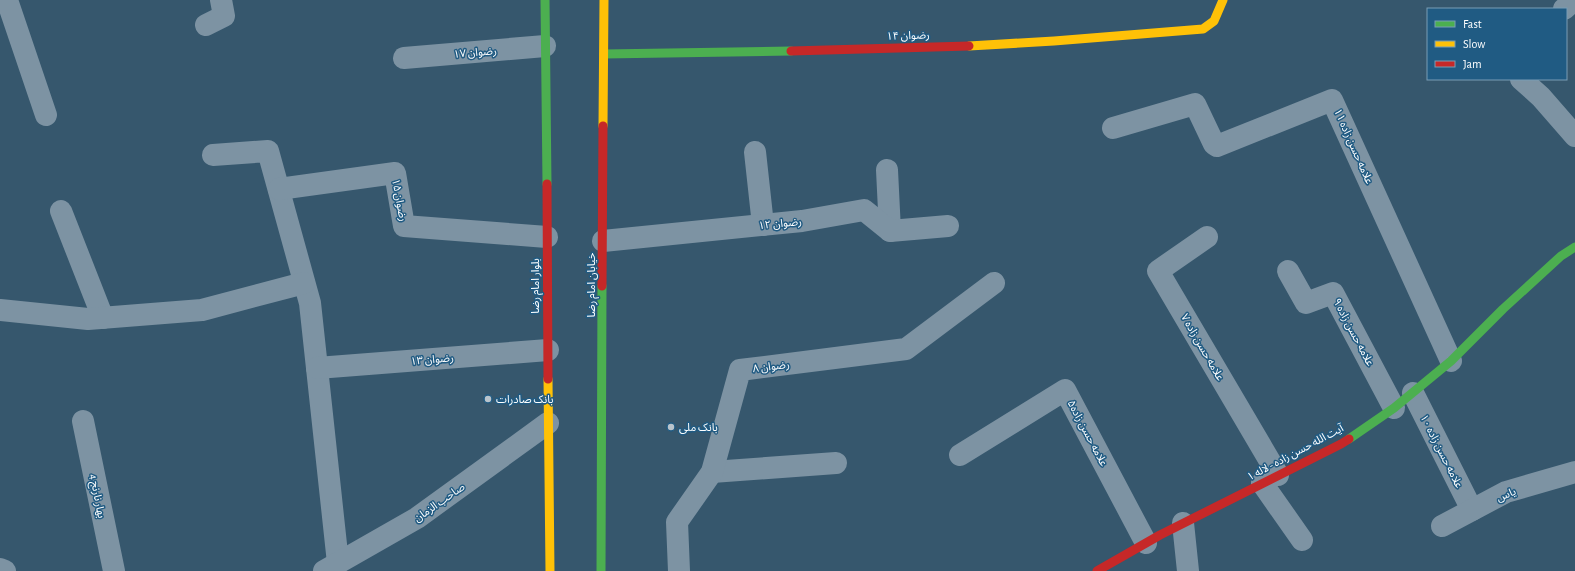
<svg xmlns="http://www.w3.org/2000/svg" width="1575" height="571" font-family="'Alegreya Sans','Noto Sans Arabic',sans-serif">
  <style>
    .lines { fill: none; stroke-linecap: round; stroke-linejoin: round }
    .street { stroke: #7d93a3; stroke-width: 22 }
    .fast { stroke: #4caf50; stroke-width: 9 }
    .slow { stroke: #ffc107; stroke-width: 9 }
    .jam { stroke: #c62828; stroke-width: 9 }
    .poi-dot { fill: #b9c4cc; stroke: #205b83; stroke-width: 1.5 }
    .labels { text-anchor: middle; stroke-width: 3; stroke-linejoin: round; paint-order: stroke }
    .street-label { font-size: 11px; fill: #fff; stroke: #205b83 }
    .poi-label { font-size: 11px; fill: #fff; stroke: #205b83; text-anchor: start }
  </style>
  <rect width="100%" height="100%" fill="#36576d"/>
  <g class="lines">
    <g class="street">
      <path d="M7,0L46,115"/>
      <path d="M1564,9L1574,0"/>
      <path d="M206,25L224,16L221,0"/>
      <path d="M404,58L545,46"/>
      <path d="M1521,79L1541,97L1575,136"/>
      <path d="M1113,128L1195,104L1214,144L1217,146L1332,100L1451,361"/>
      <path d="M755,152L763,225"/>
      <path d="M213,155L268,151L310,303L338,563"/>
      <path d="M887,170L890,231"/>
      <path d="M279,189L395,173L404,226L547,237"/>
      <path d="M61,211L103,318"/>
      <path d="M1207,237L1158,271L1278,475"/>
      <path d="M603,241L802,221L864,210L890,231L948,226"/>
      <path d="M1288,271L1306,303L1333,293L1394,408"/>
      <path d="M0,310L88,319L202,310L304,283"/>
      <path d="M317,368L548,350"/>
      <path d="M1413,393L1472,510"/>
      <path d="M83,421L114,571"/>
      <path d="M960,455L1065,390L1146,543"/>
      <path d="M712,472L836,463"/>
      <path d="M1262,483L1302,540"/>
      <path d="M1183,523L1188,571"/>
      <path d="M1442,526L1506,492L1575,472"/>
      <path d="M0,569L5,571"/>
      <path d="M324,571L417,518L548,423"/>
      <path d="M679,571L677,522L712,472L740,370L906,349L994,283"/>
    </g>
    <g class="fast">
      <path d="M545,0L547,184"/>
      <path d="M604,54L791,51"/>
      <path d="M1349,439L1394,408L1451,361L1503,309L1561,256L1575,247"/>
      <path d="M601,571L602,286"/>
    </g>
    <g class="slow">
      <path d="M969,46L1054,41L1203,29L1214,21L1223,0"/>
      <path d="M603,126L604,0"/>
      <path d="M548,379L550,571"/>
    </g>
    <g class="jam">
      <path d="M791,51L969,46"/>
      <path d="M547,184L548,379"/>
      <path d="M602,286L603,126"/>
      <path d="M1097,571L1160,535L1341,444L1349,439"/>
    </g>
  </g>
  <g class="poi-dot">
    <circle cx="488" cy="399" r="4"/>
    <circle cx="671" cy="427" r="4"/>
  </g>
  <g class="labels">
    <g class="street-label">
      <text transform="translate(908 35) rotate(-2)" y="4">رضوان ۱۴</text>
      <text transform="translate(475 52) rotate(-5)" y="4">رضوان ۱۷</text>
      <text transform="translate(1354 146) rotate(66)" y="4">علامه حسن زاده ۱۱</text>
      <text transform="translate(400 200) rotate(79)" y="4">رضوان ۱۵</text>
      <text transform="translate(780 223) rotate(-6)" y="4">رضوان ۱۲</text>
      <text transform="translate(591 285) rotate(-90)" y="4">خیابان امام رضا</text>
      <text transform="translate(535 286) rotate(-90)" y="4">بلوار امام رضا</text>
      <text transform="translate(1354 332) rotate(62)" y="4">علامه حسن زاده ۹</text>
      <text transform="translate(1203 347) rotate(60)" y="4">علامه حسن زاده ۷</text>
      <text transform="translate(432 359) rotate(-5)" y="4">رضوان ۱۳</text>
      <text transform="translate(771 366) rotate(-7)" y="4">رضوان ۸</text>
      <text transform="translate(1088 433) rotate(62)" y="4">علامه حسن زاده۵</text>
      <text transform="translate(1442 451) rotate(63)" y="4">علامه حسن زاده ۱۰</text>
      <text transform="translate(1295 452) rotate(-28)" y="4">آیت الله حسن زاده - لاله ۱</text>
      <text transform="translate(1506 494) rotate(-22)" y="4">یاس</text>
      <text transform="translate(98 496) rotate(79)" y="4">بهار نارنج 4</text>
      <text transform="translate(439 502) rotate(-35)" y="4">صاحب الزمان</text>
    </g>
    <g class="poi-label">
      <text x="496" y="403">بانک صادرات</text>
      <text x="679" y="431">بانک‌ ملی</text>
    </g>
  </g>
  <rect x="1427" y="8" width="140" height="72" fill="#205b83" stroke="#799db5"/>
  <rect x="1435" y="21" width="20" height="6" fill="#4caf50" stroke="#799db5"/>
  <text x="1463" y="28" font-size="12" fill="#ffffff">Fast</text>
  <rect x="1435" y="41" width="20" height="6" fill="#ffc107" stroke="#799db5"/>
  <text x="1463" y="48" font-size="12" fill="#ffffff">Slow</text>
  <rect x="1435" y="61" width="20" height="6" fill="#c62828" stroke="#799db5"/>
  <text x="1463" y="68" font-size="12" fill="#ffffff">Jam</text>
</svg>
